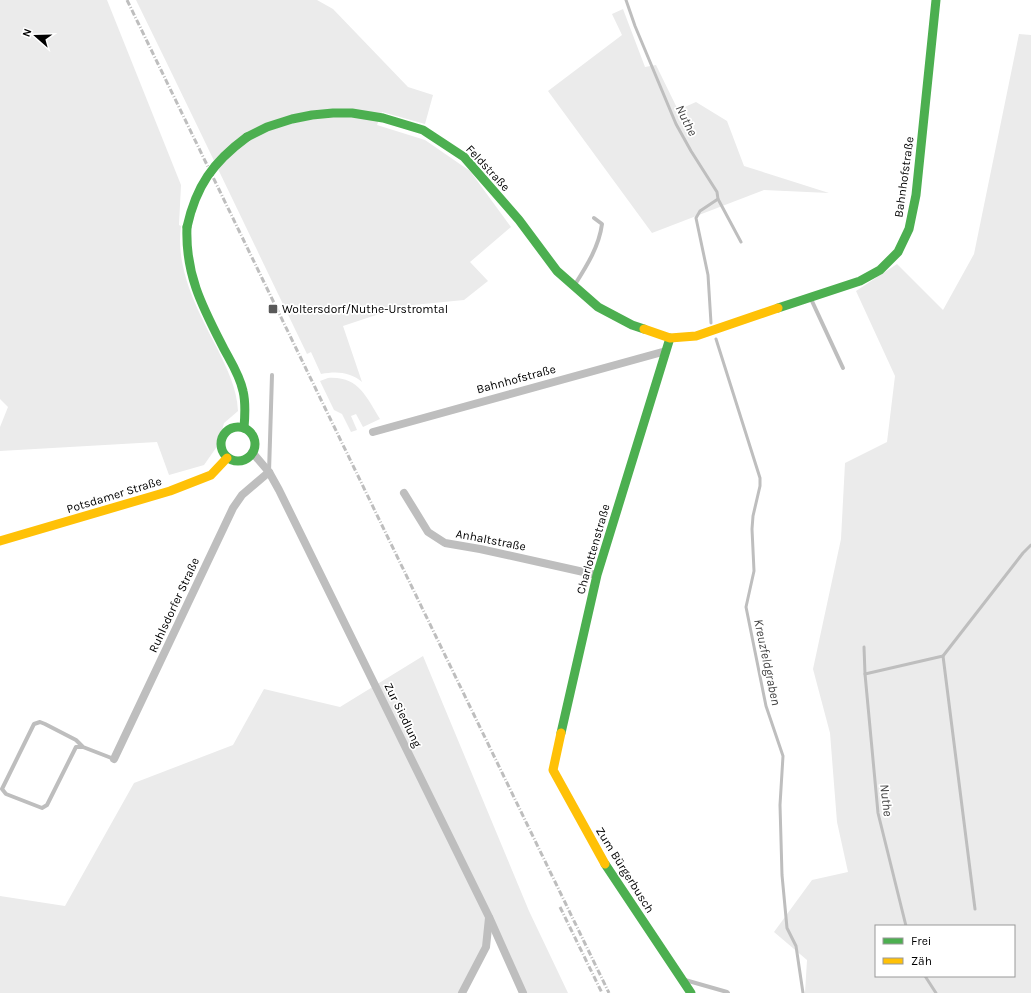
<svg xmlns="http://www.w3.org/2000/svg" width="1031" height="993" font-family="Karla,sans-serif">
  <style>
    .green { fill: #ebebeb; fill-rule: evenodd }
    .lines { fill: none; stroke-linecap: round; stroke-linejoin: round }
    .stream { stroke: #bebebe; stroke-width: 3 }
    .lane { stroke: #bebebe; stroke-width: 4 }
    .street { stroke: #bebebe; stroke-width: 8 }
    .fast { stroke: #4caf50; stroke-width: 9 }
    .slow { stroke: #ffc107; stroke-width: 9 }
    .rail { stroke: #bebebe; stroke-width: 3; stroke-dasharray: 6 2 1 2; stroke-linecap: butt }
    .fast-bridge { stroke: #4caf50; stroke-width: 9 }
    .poi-dot { fill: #595959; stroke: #fff; stroke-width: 1.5 }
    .labels { text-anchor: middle; stroke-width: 3.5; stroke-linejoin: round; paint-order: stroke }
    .street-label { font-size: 12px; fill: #000; stroke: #fff }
    .poi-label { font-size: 12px; fill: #000; stroke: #fff; text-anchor: start }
    .water-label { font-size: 13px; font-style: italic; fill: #434343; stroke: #fff }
  </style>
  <rect width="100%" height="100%" fill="#fff"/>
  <g class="green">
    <path d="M0,0H107L181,185L179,225L181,226C175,269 198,311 217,348C227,369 237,388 238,411L224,423L218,445L204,465L169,475L157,442L0,451V427L8,407L0,399Z"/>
    <path d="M136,0H317L333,9L408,87L433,95L425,124L382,112L377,125L425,140L470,171L511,227L470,262L488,281L464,300L403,306L343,326L362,382C350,372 337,371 321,374L311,352L307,354C250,236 194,118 136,0Z"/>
    <path d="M623,9L645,67L656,65L678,110L696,102L727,121L744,166L829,193L764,190L652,233L548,91L622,35L612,14Z"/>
    <path d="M1019,34L1031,35V993H805L807,960L774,932L812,880L848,872L837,822L830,733L813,669L841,539L845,463L887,442L895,376L856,291L897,264L943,310L974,254ZM876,926H1014V976H876Z"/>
    <path d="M328,378C359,376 366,397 380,419L363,427L356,414L351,416L357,430L351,432L342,414L334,410L320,381Z"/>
    <path d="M423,656L529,911L568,993H523L489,918L486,947L462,993H0V896L65,906L134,783L233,745L264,689L340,707Z"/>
  </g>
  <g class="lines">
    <g class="stream">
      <path d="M626,0L635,26L676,124L691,151L717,192L718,199L741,242"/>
      <path d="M711,323L708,275L696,218L700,211L718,199"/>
      <path d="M716,339L760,478V486L753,516L752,529L754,571L746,607L766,706L783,756L780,805L782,875L787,928L796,946L803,993"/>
      <path d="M864,647L865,674"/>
      <path d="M943,656L975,909"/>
      <path d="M906,926L878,813L865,674L943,656L1023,553L1031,545"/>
      <path d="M925,976L936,993"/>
    </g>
    <g class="lane">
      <path d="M574,286C586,267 599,247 602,224L594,218"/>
      <path d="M811,299L843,368"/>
      <path d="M269,472L272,375"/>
      <path d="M83,747L76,740L45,724L40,722L34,724L2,789L6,794L42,808L47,805L76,747H83L114,759"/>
      <path d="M685,980L727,992L728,993"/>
    </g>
    <g class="street">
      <path d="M373,432L666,351"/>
      <path d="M252,452L269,472L279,490L489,917L523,993"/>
      <path d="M404,493L428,532L445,543L480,549L597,575"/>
      <path d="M114,759L233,508L242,495L269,472"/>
      <path d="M462,993L486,947L489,918"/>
    </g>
    <g class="fast">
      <path d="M247,137L267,127L292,119L312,115L333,113H352L383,118L423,130L464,157L519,220L557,271L598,307L632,325L644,329"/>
      <path d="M187,227C185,275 203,308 224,349C231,362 240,376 243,391C246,403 245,416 244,428"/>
      <path d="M778,308L860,281L880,270L898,252L909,229L916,195L936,0"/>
      <circle cx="238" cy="444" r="17"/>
      <path d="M561,733L597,575L670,338"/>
      <path d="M605,864L691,993"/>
    </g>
    <g class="slow">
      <path d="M644,329L670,338L696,336L778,308"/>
      <path d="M0,541L170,491L211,475L227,458"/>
      <path d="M561,733L553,770L605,864"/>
    </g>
    <g class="rail">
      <path d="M127,0L609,993"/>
      <path d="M560,907L602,993"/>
    </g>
    <path class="fast-bridge" d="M187,227C196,186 213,162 247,137"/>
  </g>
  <rect class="poi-dot" x="268" y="304" width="10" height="10" rx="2"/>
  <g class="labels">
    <g class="street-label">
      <text transform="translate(488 168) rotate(47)" y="4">Feldstraße</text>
      <text transform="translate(904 177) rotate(-82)" y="4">Bahnhofstraße</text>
      <text transform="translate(516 379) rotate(-15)" y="4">Bahnhofstraße</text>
      <text transform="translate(114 495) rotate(-17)" y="4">Potsdamer Straße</text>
      <text transform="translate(491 540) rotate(11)" y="4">Anhaltstraße</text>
      <text transform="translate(593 549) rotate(-74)" y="4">Charlottenstraße</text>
      <text transform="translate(174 605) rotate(-65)" y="4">Ruhlsdorfer Straße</text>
      <text transform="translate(403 715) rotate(64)" y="4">Zur Siedlung</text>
      <text transform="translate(625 870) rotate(58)" y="4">Zum Bürgerbusch</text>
    </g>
    <g class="poi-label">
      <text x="282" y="313">Woltersdorf/Nuthe-Urstromtal</text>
    </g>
    <g class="water-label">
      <text transform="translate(687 120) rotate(63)" y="5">Nuthe</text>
      <text transform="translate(768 662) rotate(78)" y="5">Kreuzfeldgraben</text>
      <text transform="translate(887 800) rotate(83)" y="5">Nuthe</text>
    </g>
  </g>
  <rect x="875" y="925" width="140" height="52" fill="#ffffff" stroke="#999999"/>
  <rect x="883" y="938" width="20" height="6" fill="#4caf50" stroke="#999999"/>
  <text x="911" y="945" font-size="12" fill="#000000">Frei</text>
  <rect x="883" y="958" width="20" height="6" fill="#ffc107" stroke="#999999"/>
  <text x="911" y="965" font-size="12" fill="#000000">Zäh</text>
  <g transform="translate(36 36) rotate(290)" stroke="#ffffff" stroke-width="3" paint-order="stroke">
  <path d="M0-3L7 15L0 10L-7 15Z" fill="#000000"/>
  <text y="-6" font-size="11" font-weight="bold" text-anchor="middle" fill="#000000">N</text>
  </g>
</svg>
